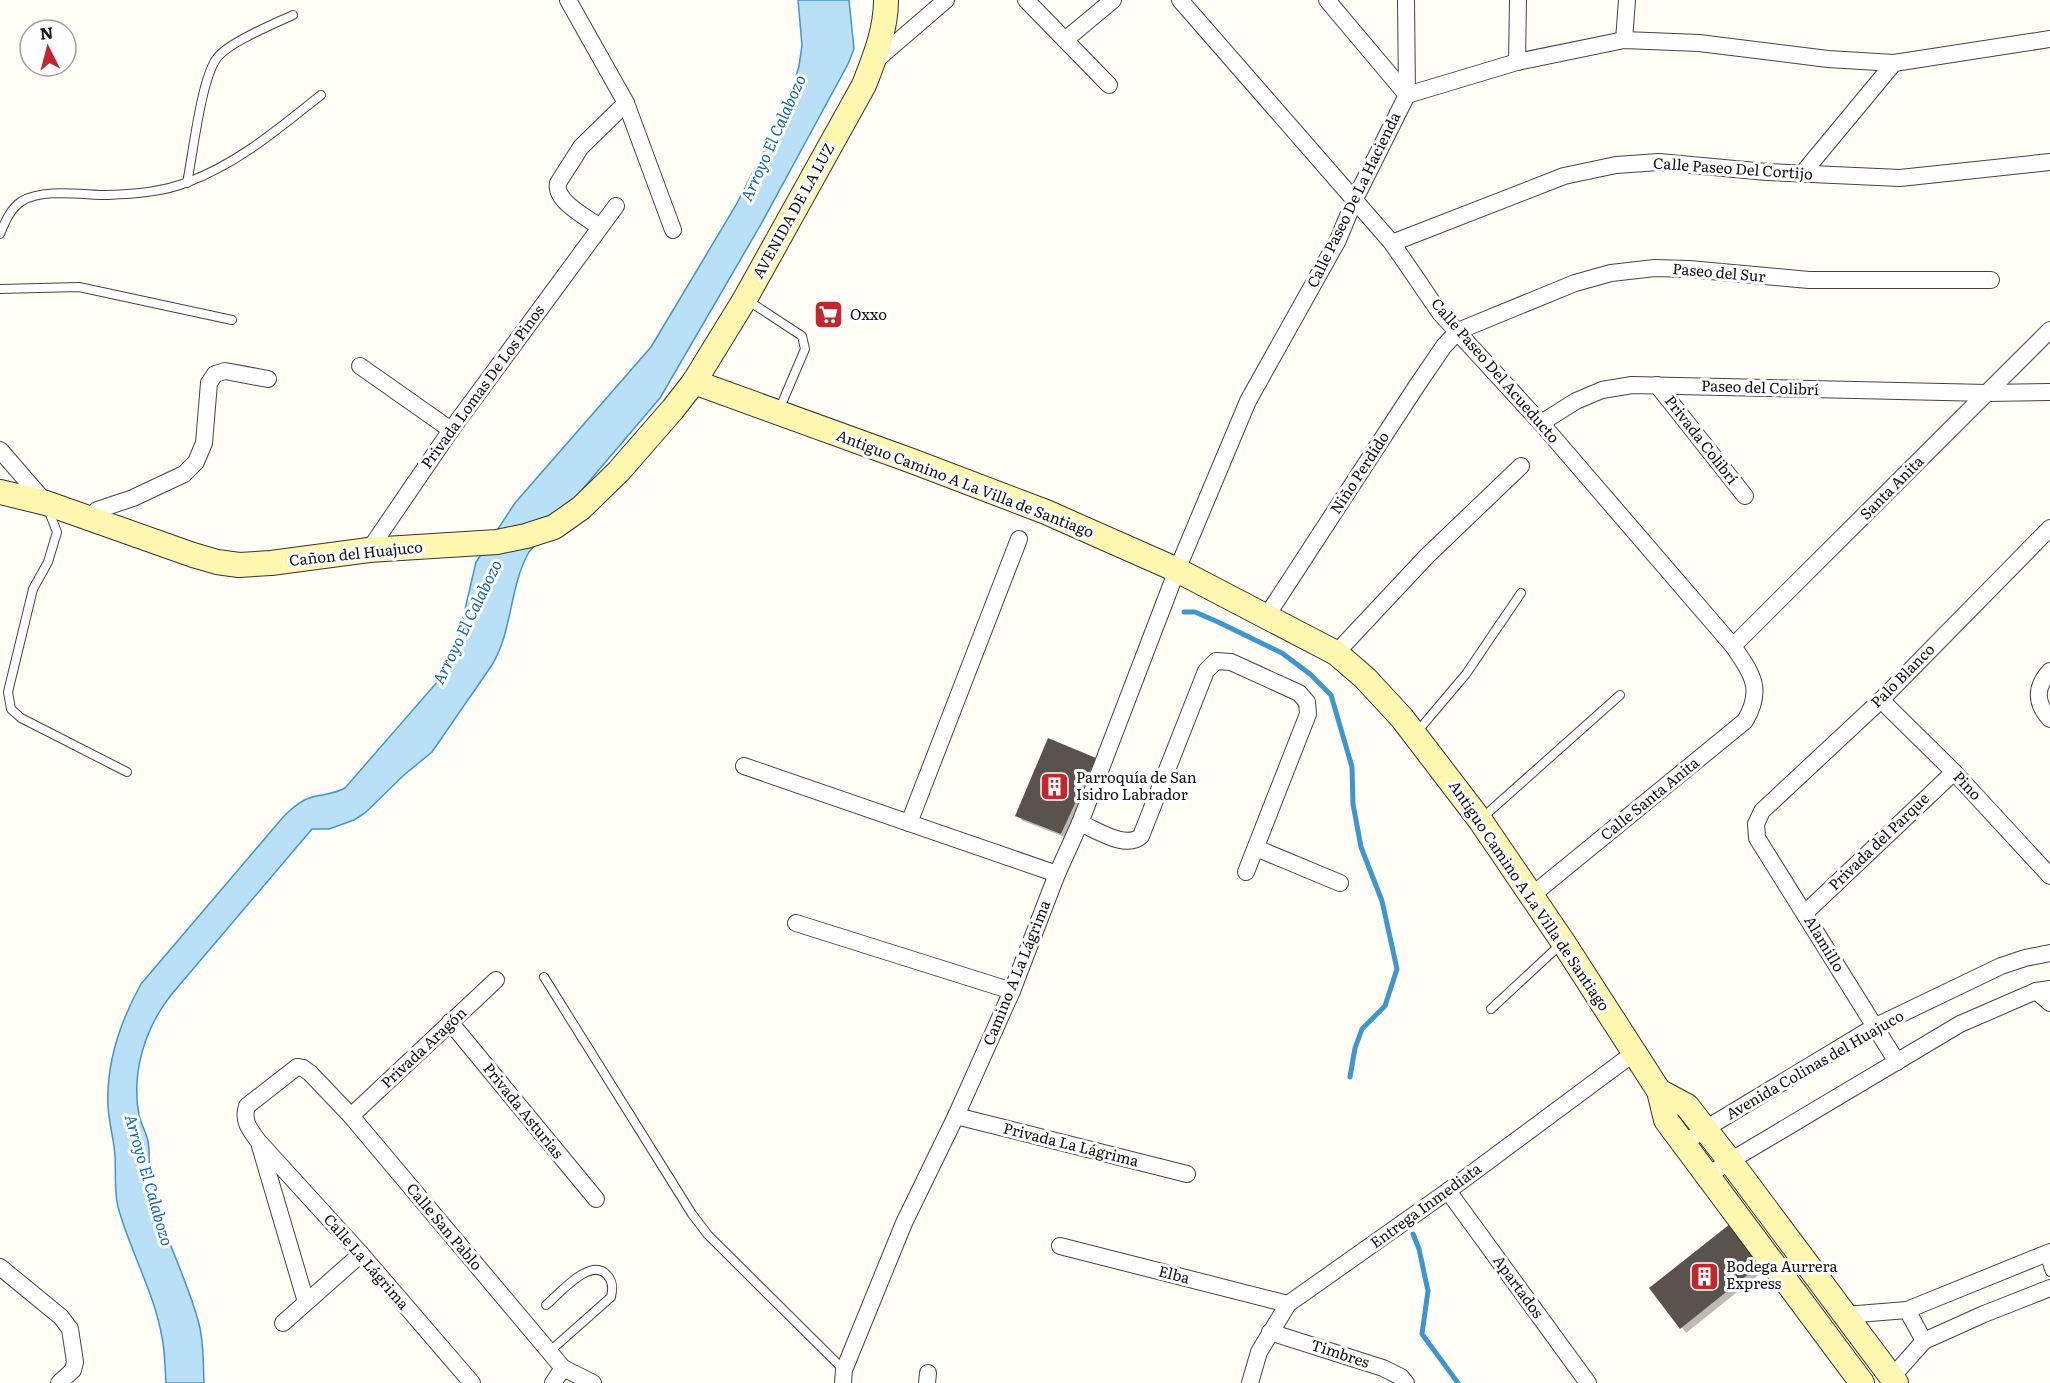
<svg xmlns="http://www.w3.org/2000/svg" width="2050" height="1383" font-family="Literata,serif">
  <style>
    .water { fill: #b9e0f7; stroke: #3f96cf; stroke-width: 1.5 }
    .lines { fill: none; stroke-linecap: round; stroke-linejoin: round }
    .stream { stroke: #3f96cf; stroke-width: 5 }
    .building { fill: #5a524d; filter: url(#shadow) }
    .lane-casing { stroke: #444; stroke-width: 10 }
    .street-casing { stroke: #444; stroke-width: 18 }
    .secondary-casing { stroke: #333; stroke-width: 26 }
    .lane { stroke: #fff; stroke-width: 8 }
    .street { stroke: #fff; stroke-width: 16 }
    .secondary { stroke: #fff6b0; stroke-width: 24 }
    .labels { text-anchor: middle; stroke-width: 6; stroke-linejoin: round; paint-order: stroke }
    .street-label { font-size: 15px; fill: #111; stroke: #fff }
    .poi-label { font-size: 15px; fill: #111; stroke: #fff; text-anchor: start }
    .water-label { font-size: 16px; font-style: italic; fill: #1768a6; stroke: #fff }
  </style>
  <defs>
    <filter id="shadow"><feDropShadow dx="6" dy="4" stdDeviation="0" flood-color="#0004"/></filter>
  </defs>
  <rect width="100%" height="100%" fill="#fffdf5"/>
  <path class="water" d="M798,0H849L854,49L848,64L760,226L660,398L529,552C509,587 513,630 492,665L432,752L404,775L365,813L354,820L329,829H312L171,995C145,1028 131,1073 139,1115C141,1124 146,1132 148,1141C151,1155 147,1171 151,1186C162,1234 187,1277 199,1324C204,1343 203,1363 204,1383H166C165,1368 165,1352 162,1337C154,1292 130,1251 118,1207C114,1190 116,1173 115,1156C114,1140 109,1123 108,1106C106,1062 120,1022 141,984L284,816C292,808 301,800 312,797C325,794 334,794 345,788L452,665L476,562L515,503L651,347L736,205L787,106L799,66L802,45Z"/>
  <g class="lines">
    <g class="stream">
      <path d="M1184,612H1195L1218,622L1282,653L1310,674L1331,695L1352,767L1353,804L1361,847L1382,901L1397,969L1385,1006L1362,1029L1355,1048L1350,1077"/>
      <path d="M1413,1234L1419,1249L1428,1291L1422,1334L1458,1383"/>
    </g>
  </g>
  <g class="building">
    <path d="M1048,738L1096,758L1061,834L1015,816Z"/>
    <path d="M1730,1224L1760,1265L1680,1329L1649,1288Z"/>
  </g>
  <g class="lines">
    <defs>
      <g id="lane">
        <path d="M187,183C193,154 201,79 217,58C229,42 274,24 293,15"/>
        <path d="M0,234C5,222 10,209 22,201C44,188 83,195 108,195C134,194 163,192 188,182C239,163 279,128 321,95"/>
        <path d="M0,289L79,287L232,320"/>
        <path d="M747,300L802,336L805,349L779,410"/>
        <path d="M48,509L57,532L48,562L33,589L8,692L11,709L21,718L127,772"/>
        <path d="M1417,732L1466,674L1521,593"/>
        <path d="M1482,818L1620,695"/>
        <path d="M544,977L692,1214L708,1235L844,1370"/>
        <path d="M1491,1009L1561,944"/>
        <path d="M2044,1254L2050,1272"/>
        <path d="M546,1305C559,1294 591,1256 607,1275C613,1281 613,1288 611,1297L549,1352"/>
      </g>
      <g id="street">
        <path d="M568,0L626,103L673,230"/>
        <path d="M1026,0L1109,85"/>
        <path d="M1180,0L1392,243L1440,313L1541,423L1733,646C1752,674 1764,689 1745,721L1531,896"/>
        <path d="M1327,0L1407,95"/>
        <path d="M1406,0L1407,95"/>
        <path d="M1065,40L1113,0"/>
        <path d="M1624,40L1627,0"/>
        <path d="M874,62L946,0"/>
        <path d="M1517,62L1518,0"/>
        <path d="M1802,174L1894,63"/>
        <path d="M600,227C586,217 554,201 558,183L581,147L626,103"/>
        <path d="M1392,243L1564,176L1616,165L1659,162L1767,172L1900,178L2050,162"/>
        <path d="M360,366L451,430"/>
        <path d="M1657,385L1745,496"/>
        <path d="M1541,423L1576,401L1602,390L1632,385L1987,393L2050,392"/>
        <path d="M0,450L46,503"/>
        <path d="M90,519L97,510L133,498L184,474L196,462L204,443L209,383L215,374L225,371L268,379"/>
        <path d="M369,550L451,430L616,206"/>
        <path d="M1266,617L1416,387L1444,346L1458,331L1575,283L1611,273L1655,268L1689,269L1809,280H1991"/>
        <path d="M1733,646L2050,330"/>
        <path d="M1336,653L1427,556L1521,466"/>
        <path d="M2050,671C2035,687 2035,703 2050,719"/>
        <path d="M1881,700L1954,772L2050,876"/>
        <path d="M744,766L1057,874"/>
        <path d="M909,823L1019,539"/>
        <path d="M1080,823C1097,830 1126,850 1141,836L1206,671L1216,661L1231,662L1299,693L1307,702L1308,714L1246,872"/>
        <path d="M1256,848L1340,883"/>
        <path d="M1805,913L1954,772"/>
        <path d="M796,923L1012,991"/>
        <path d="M2036,991L2050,1003"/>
        <path d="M450,1022L596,1199"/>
        <path d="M1897,1062L1757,838L1756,824L1762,811L1881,700L2050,528"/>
        <path d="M351,1116L496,980"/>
        <path d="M956,1116L1187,1174"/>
        <path d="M1683,1144L1705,1129L1874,1027L2001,966L2025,958L2050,953"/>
        <path d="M260,1146L306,1302"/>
        <path d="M1707,1176L1730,1161L1960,1024L2036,991L2050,989"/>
        <path d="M1448,1191L1588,1383"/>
        <path d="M1060,1246L1288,1304"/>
        <path d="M0,1267L61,1317L70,1329L75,1362L73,1370L59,1383"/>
        <path d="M1907,1310L1924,1341"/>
        <path d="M1845,1315L1907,1310L2050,1252"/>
        <path d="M283,1323L361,1254"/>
        <path d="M1270,1332L1383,1368L1401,1377L1406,1383"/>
        <path d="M1892,1377L1924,1341L1984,1314L2050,1288"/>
        <path d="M472,1383L361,1254L259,1142C250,1130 242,1121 247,1106L297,1067L303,1068L310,1073L351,1116L563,1368L593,1383"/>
        <path d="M553,1383L563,1368"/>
        <path d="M843,1383L844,1370L904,1223L956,1116L1012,991L1057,874L1080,823L1177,570L1248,401L1338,240L1355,199L1407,95L1517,62L1624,40L1699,43L1828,59L1894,63L2050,39"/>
        <path d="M927,1383L928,1373"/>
        <path d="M1250,1383L1259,1352L1288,1304L1448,1191L1634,1053"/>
      </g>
      <g id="secondary">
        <path d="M694,382L912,461L1046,512L1177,570L1336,653L1365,678L1402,718L1480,820L1563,942L1659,1091L1687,1106L1730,1161L1896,1383"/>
        <path d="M0,492L46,503L193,555L217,562L239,565L271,563L369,550L497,542L526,536L554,527L581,508L619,471L673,409L694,382L745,299L864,85C875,57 886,30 886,0"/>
        <path d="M1659,1091L1666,1120L1862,1383"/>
      </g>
    </defs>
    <use href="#lane" class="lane-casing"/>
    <use href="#street" class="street-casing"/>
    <use href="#secondary" class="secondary-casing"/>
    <use href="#lane" class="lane"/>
    <use href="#street" class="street"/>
    <use href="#secondary" class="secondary"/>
  </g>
  <defs>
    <symbol id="supermarket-square" viewBox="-11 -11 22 22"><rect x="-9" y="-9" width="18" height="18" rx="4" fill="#c4262e" stroke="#fff"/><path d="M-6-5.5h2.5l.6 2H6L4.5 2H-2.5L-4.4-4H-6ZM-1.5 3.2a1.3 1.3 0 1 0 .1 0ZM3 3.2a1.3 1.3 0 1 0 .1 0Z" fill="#fff"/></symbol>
    <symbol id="building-square" viewBox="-11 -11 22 22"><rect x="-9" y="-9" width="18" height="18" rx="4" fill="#c4262e" stroke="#fff"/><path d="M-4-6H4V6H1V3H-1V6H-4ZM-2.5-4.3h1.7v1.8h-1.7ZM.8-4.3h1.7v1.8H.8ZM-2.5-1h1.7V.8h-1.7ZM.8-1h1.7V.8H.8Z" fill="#fff"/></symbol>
  </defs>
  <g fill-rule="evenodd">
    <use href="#supermarket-square" x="812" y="298" width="33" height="33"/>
    <use href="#building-square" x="1038" y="770" width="33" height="33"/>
    <use href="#building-square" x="1688" y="1260" width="33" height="33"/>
  </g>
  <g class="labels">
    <g class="street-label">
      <text transform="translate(1733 169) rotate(4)" y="5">Calle Paseo Del Cortijo</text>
      <text transform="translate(1354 200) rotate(-64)" y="5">Calle Paseo De La Hacienda</text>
      <text transform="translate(794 211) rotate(-61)" y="5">AVENIDA DE LA LUZ</text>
      <text transform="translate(1719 273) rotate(5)" y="5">Paseo del Sur</text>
      <text transform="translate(1495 371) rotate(49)" y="5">Calle Paseo Del Acueducto</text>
      <text transform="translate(483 387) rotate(-54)" y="5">Privada Lomas De Los Pinos</text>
      <text transform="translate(1760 388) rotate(2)" y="5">Paseo del Colibrí</text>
      <text transform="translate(1701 440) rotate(52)" y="5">Privada Colibrí</text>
      <text transform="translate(1360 473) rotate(-57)" y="5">Niño Perdido</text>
      <text transform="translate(965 484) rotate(21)" y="5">Antiguo Camino A La Villa de Santiago</text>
      <text transform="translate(1892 488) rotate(-45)" y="5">Santa Anita</text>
      <text transform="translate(356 554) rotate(-6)" y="5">Cañon del Huajuco</text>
      <text transform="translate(1903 676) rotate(-45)" y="5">Palo Blanco</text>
      <text transform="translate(1967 786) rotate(47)" y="5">Pino</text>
      <text transform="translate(1650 799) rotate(-39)" y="5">Calle Santa Anita</text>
      <text transform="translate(1879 842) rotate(-44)" y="5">Privada del Parque</text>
      <text transform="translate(1529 896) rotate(56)" y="5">Antiguo Camino A La Villa de Santiago</text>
      <text transform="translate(1824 944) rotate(59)" y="5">Alamillo</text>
      <text transform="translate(1017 973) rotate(-68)" y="5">Camino A La Lágrima</text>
      <text transform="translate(424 1048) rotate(-43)" y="5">Privada Aragón</text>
      <text transform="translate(1815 1065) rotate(-30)" y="5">Avenida Colinas del Huajuco</text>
      <text transform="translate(523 1111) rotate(51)" y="5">Privada Asturias</text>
      <text transform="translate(1071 1145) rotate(14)" y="5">Privada La Lágrima</text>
      <text transform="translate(1426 1206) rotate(-36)" y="5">Entrega Inmediata</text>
      <text transform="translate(444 1227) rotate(50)" y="5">Calle San Pablo</text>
      <text transform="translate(366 1262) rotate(49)" y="5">Calle La Lágrima</text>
      <text transform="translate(1174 1275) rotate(14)" y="5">Elba</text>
      <text transform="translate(1518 1287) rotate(54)" y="5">Apartados</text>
      <text transform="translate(1340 1354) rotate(18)" y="5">Timbres</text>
    </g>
    <g class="poi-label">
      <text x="850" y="320">Oxxo</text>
      <text x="1076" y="783">Parroquía de San<tspan x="1076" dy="17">Isidro Labrador</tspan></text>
      <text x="1726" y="1272">Bodega Aurrera<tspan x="1726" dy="17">Express</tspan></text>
    </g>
    <g class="water-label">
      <text transform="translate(773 138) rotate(-66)" y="6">Arroyo El Calabozo</text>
      <text transform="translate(467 622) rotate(-64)" y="6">Arroyo El Calabozo</text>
      <text transform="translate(149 1180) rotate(74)" y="6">Arroyo El Calabozo</text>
    </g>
  </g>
  <g transform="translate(48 48) rotate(354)"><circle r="28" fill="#ffffff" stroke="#a0a0a0" stroke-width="1.5"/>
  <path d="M0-4.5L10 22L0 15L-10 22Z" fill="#c4262e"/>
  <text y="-9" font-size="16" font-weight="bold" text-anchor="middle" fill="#111111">N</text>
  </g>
</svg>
